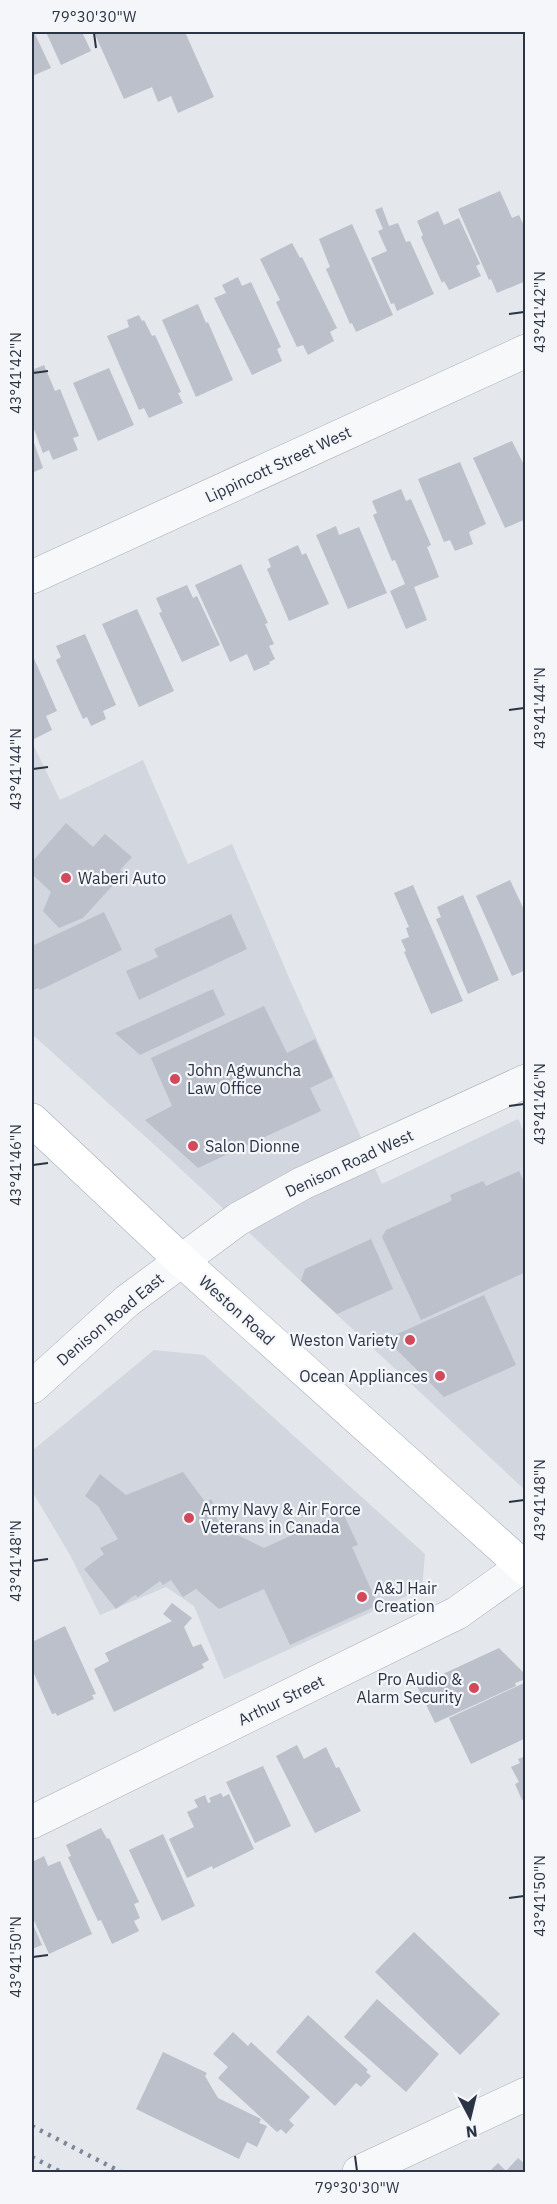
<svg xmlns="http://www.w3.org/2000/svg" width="557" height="2204" font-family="'IBM Plex Sans',sans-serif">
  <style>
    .built { fill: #d2d6de }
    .building { fill: #bbc0ca }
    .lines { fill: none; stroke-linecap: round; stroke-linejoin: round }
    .minor-casing { stroke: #a9aeb7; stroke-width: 34 }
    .major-casing { stroke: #a3abb8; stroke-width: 34 }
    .minor { stroke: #f7f8fa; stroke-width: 33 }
    .major { stroke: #fff; stroke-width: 33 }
    .rail { stroke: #7d8696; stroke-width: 4.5; stroke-dasharray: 3 6; stroke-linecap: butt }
    .ticks { fill: none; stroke: #2b3445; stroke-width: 2 }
    .poi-dot { fill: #d1495b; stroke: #f4f6f9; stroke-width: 2 }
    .labels { text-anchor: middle; stroke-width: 4.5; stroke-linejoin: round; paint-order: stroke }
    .street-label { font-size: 16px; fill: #2b3445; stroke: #f4f6f9 }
    .poi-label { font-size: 16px; fill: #2b3445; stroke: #f4f6f9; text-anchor: start }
    .neatline { fill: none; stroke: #2b3445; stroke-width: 2 }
    .ticks-label { font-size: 15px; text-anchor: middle; fill: #2b3445 }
  </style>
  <rect width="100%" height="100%" fill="#e4e7ec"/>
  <g class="built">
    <path d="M32,742L60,800L143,760L188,864L232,844L290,980L382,1184L518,1119L526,1136L525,1490L170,1159L32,1034Z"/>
    <path d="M154,1350L204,1355L425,1554L422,1589L224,1679L194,1606L166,1587L100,1615L70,1555L32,1491V1451Z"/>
  </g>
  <g class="building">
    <path d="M32,32H34L51,68L32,76Z"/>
    <path d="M46,32H82L91,51L61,65Z"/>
    <path d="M94,32H185L214,97L178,113L171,96L158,102L152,87L124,99Z"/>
    <path d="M500,191L512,218L519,215L526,230V281L497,293L491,279L489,280L458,209Z"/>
    <path d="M382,207L389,226L398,223L406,242L410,241L434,294L397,311L394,303L391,304L371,258L387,251L378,231L383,229L375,210Z"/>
    <path d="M438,211L444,225L459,218L480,264L476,266L481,276L449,290L444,281L442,283L421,237L423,235L417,221Z"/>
    <path d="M352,224L393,315L356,332L352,323L350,324L326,269L330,267L319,239Z"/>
    <path d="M292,243L300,258L302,257L337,328L330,332L334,341L308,355L303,345L297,347L276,302L280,300L260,259Z"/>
    <path d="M238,277L242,286L251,282L281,347L277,349L282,361L252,375L214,298L226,293L222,285Z"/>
    <path d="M198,304L206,323L208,322L233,380L196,397L162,320Z"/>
    <path d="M139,315L142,321L144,320L152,336L155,335L181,392L178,393L183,403L149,418L144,408L139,410L107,336L129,327L127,320Z"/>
    <path d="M44,365L55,391L60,389L79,436L73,438L78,450L53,460L49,450L43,453L32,424V370Z"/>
    <path d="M109,368L134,425L98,441L73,383Z"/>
    <path d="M32,437L43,468L32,473Z"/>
    <path d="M512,441L526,469V519L505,528L473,458Z"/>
    <path d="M460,462L486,524L469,532L473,544L455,551L450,540L444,542L418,479Z"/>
    <path d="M401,489L406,501L411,499L431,545L427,547L439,577L414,587L427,620L406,629L390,591L405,584L395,560L392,561L373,515L377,513L372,501Z"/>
    <path d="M336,526L339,535L359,527L387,593L348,609L316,535Z"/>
    <path d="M298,545L302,555L306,553L329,604L289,621L267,569L271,567L268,559Z"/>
    <path d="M241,564L268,623L265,624L274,644L269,646L275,659L269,662L270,664L254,671L247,654L230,662L195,585Z"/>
    <path d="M187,585L193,598L197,596L220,645L182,662L159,613L162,612L156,598Z"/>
    <path d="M137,609L174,691L139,707L102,624Z"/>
    <path d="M85,634L116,705L103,711L106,719L91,726L87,717L83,719L56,660L61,657L56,646Z"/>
    <path d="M32,654L57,711L46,716L52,730L32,740Z"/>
    <path d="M66,823L93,847L105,834L132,857L120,870L124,873L83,918L59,928L43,911L51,892L32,874V862Z"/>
    <path d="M510,880L526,914V970L512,976L476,896Z"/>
    <path d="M413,885L463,1001L431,1014L404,952L406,951L401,940L409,937L406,928L409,927L394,893Z"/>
    <path d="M463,895L499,980L468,994L436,919L441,917L437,907Z"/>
    <path d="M104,912L122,950L40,990L38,988L32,991V946Z"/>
    <path d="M231,914L247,949L139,1000L126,971L158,957L154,949Z"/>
    <path d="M213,989L225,1015L140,1055L115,1033Z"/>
    <path d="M264,1006L287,1053L315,1039L333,1077L310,1088L321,1111L198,1168L145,1120L172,1106L151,1058Z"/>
    <path d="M519,1171L526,1186V1272L421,1320L382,1237L386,1230L449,1202L452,1200L450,1195L483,1181L486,1186Z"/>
    <path d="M371,1239L393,1289L337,1314L301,1281L305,1269Z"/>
    <path d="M484,1295L516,1365L444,1397L386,1339Z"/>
    <path d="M183,1472L206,1503L211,1499L219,1513L215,1516L228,1537L231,1532L264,1548L338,1514L344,1515L358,1545L352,1547L378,1605L290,1645L264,1589L219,1609L196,1589L183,1597L171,1580L163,1585L160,1581L138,1597L135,1595L116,1609L84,1569L104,1554L100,1548L118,1539L98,1506L85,1496L100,1474L126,1495Z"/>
    <path d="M172,1603L192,1618L184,1627L193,1647L201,1644L209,1660L202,1664L204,1668L114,1712L94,1669L109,1661L105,1653L172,1621L163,1614Z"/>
    <path d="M65,1626L96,1694L92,1695L94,1699L57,1716L56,1713L52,1714L32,1669V1642Z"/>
    <path d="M499,1648L526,1675V1679L515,1683L516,1686L435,1723L417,1686Z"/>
    <path d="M524,1683L526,1738L471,1764L449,1718Z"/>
    <path d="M297,1745L304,1759L326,1747L336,1768L339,1767L361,1811L315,1833L276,1756Z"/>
    <path d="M526,1756V1799L522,1800L515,1784L519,1782L511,1767L520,1763L518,1759Z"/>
    <path d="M263,1766L291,1826L255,1843L226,1782Z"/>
    <path d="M221,1793L223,1797L229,1794L254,1849L213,1869L212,1866L187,1878L169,1839L194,1827L187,1812L198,1807L194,1800L205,1795L208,1803L211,1802L209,1798Z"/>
    <path d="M101,1828L107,1839L109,1838L139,1902L134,1904L140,1918L134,1921L139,1931L112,1944L101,1920L98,1921L68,1857L71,1856L66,1845Z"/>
    <path d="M163,1834L195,1906L162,1921L129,1850Z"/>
    <path d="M44,1856L48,1866L60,1861L92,1934L49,1954L32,1916V1862Z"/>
    <path d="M32,1922L42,1945L32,1949Z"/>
    <path d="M414,1932L500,2014L460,2055L375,1972Z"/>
    <path d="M377,1999L439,2054L406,2092L344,2037Z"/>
    <path d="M308,2015L368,2070L366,2072L371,2076L361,2087L356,2083L335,2106L276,2052Z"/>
    <path d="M233,2032L248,2046L251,2042L310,2097L289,2120L294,2125L286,2134L281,2129L277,2132L218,2078L228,2067L213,2054Z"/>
    <path d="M163,2052L207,2073L205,2076L218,2098L261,2119L259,2123L267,2126L257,2147L247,2142L239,2159L136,2109Z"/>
    <path d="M518,2158L526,2165V2172H489L498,2163L506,2171Z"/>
  </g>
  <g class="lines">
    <defs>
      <g id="minor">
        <path d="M32,577L526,351"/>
        <path d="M32,1387L127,1301L238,1219L303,1183L526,1081"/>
        <path d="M32,1822L457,1613L523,1566"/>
        <path d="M359,2172L526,2094"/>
      </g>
      <path id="major" d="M32,1120L182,1261L526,1569"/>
    </defs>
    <use href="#minor" class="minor-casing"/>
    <use href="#major" class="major-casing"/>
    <use href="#minor" class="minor"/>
    <use href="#major" class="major"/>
    <g class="rail">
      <path d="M32,2126L121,2172"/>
      <path d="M32,2157L61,2172"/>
    </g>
  </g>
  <path class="ticks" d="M94,33L96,48M509,314L524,312M33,373L48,371M509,710L524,708M33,769L48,767M509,1106L524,1104M33,1165L48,1163M509,1502L524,1500M33,1561L48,1559M509,1898L524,1896M33,1957L48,1955M355,2156L357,2171"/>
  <g class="poi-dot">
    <circle cx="66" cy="878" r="6"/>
    <circle cx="175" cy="1079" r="6"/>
    <circle cx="193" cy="1146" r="6"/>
    <circle cx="410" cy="1340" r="6"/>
    <circle cx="440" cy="1376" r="6"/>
    <circle cx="189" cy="1518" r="6"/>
    <circle cx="362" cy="1597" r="6"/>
    <circle cx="474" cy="1688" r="6"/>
  </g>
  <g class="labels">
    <g class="street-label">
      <text transform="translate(278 464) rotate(-25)" y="6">Lippincott Street West</text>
      <text transform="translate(349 1163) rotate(-25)" y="6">Denison Road West</text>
      <text transform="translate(237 1310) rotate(42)" y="6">Weston Road</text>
      <text transform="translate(110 1319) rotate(-40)" y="6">Denison Road East</text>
      <text transform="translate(281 1700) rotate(-26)" y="6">Arthur Street</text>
    </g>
    <g class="poi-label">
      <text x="78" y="884">Waberi Auto</text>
      <text x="187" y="1076">John Agwuncha<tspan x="187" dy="18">Law Office</tspan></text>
      <text x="205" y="1152">Salon Dionne</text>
      <text x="398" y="1346" text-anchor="end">Weston Variety</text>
      <text x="428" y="1382" text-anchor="end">Ocean Appliances</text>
      <text x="201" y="1515">Army Navy &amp; Air Force<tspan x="201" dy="18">Veterans in Canada</tspan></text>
      <text x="374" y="1594">A&amp;J Hair<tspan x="374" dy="18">Creation</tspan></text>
      <text x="462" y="1685" text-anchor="end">Pro Audio &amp;<tspan x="462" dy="18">Alarm Security</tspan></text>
    </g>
  </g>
  <rect width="557" height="2204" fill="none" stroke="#f4f6f9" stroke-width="66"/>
  <g transform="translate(470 2117) rotate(173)" stroke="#f4f6f9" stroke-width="4.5" paint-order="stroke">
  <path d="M0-4.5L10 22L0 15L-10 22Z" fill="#2b3445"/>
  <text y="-9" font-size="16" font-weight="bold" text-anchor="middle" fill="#2b3445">N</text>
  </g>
  <rect x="33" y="33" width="491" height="2138" class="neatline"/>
  <g class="ticks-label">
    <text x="94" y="22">79°30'30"W</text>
    <text transform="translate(540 312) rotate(-90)" y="5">43°41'42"N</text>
    <text transform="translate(16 373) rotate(-90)" y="5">43°41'42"N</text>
    <text transform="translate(540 708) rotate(-90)" y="5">43°41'44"N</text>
    <text transform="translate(16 769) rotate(-90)" y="5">43°41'44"N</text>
    <text transform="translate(540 1104) rotate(-90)" y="5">43°41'46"N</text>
    <text transform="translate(16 1165) rotate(-90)" y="5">43°41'46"N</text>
    <text transform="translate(540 1500) rotate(-90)" y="5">43°41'48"N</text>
    <text transform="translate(16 1561) rotate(-90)" y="5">43°41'48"N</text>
    <text transform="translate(540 1896) rotate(-90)" y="5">43°41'50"N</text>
    <text transform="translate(16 1957) rotate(-90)" y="5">43°41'50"N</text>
    <text x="357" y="2193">79°30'30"W</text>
  </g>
</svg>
